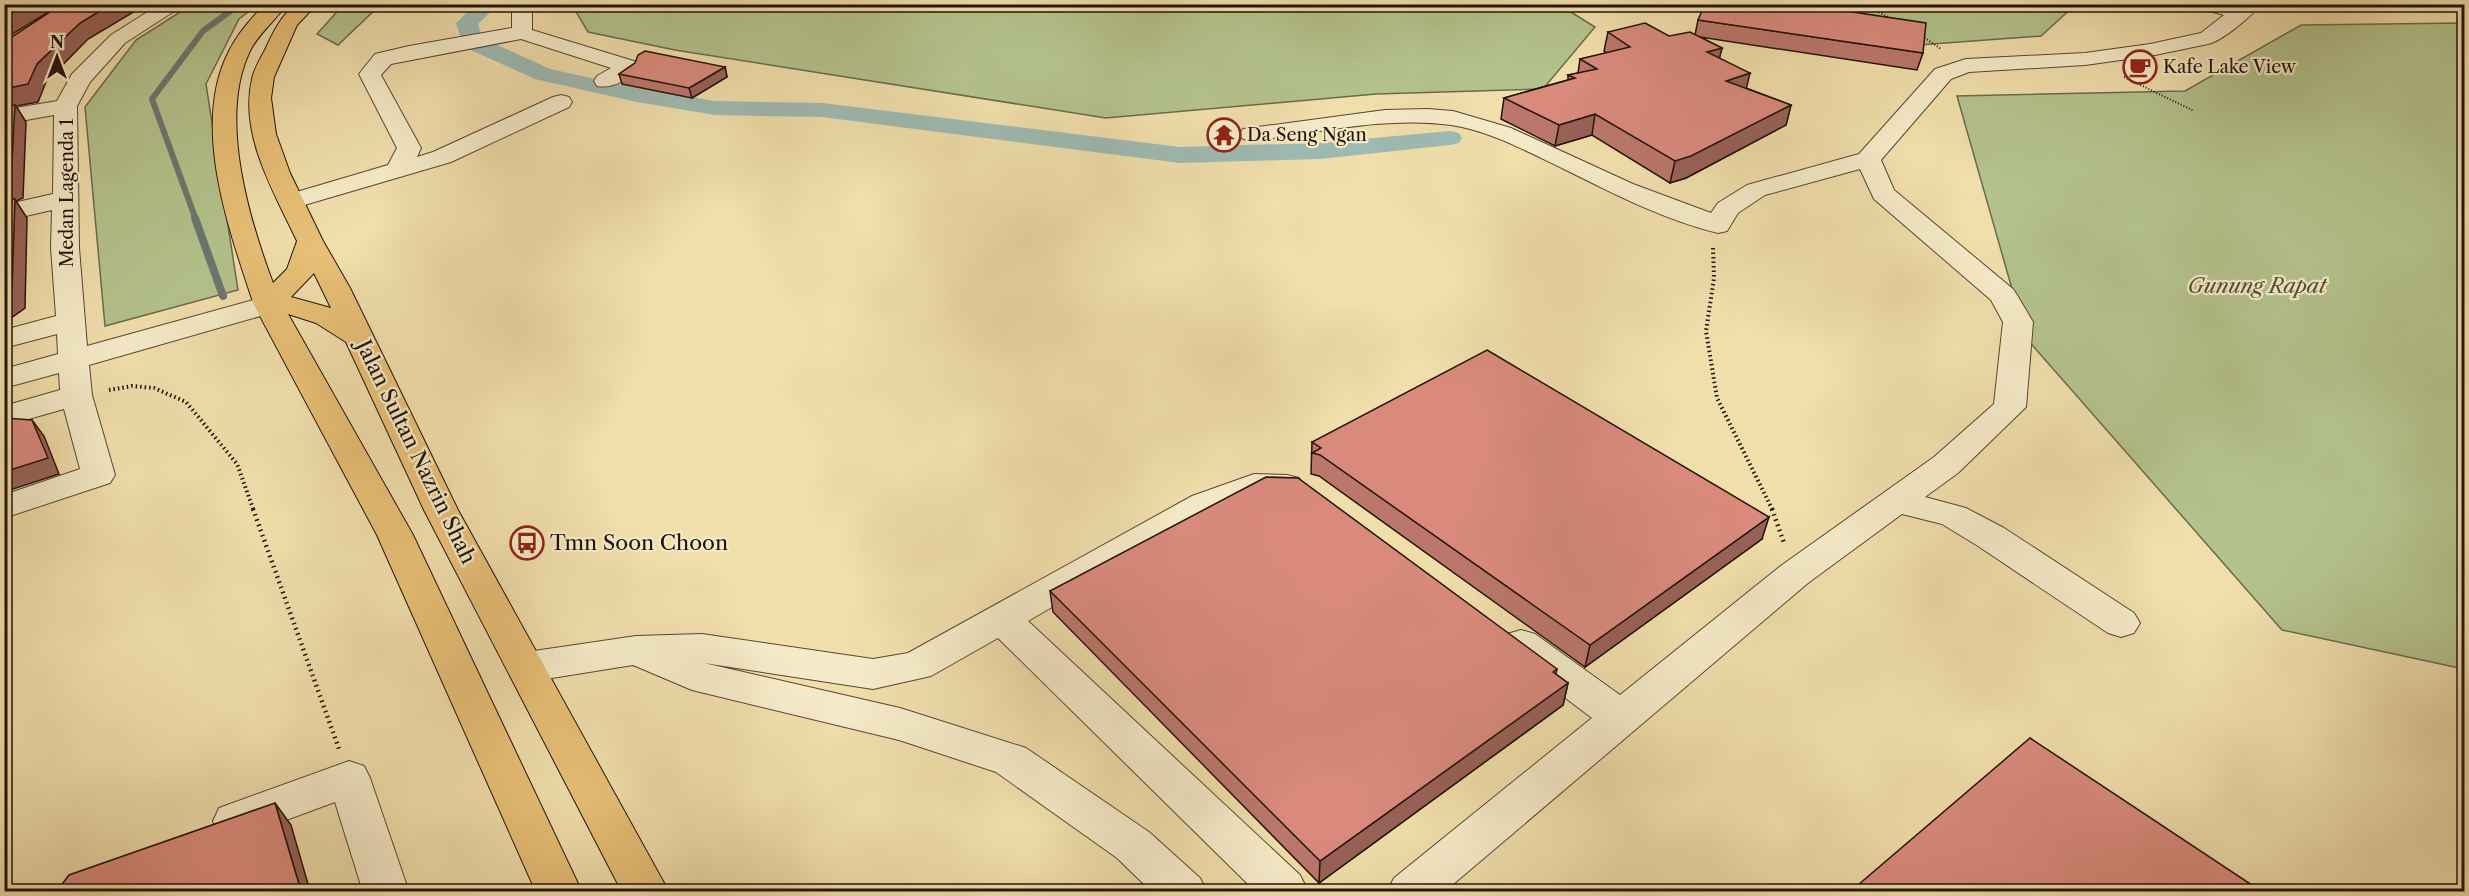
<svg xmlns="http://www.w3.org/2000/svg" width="2469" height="896" font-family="'Libre Caslon Text',serif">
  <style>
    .green { fill: #b4c28d; stroke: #6b6a4b; stroke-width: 1.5 }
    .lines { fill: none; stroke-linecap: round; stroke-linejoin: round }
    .stream-far1 { stroke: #6c776f; stroke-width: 6 }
    .stream { stroke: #6c776f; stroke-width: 8 }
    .canal { fill: #9ebab3; fill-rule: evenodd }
    .minor-casing { stroke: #564632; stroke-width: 2 }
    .highway-casing { stroke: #221309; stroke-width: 2 }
    .path-far2 { stroke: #221309; stroke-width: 2; stroke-dasharray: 1 2; stroke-linecap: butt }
    .path-far1 { stroke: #221309; stroke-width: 4; stroke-dasharray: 1.5 3; stroke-linecap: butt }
    .path { stroke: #221309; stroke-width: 4.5; stroke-dasharray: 1.5 4; stroke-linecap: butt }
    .minor { fill: #f5eac8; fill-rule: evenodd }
    .highway { fill: #e8bf76; fill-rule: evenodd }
    .wall { fill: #bb776c; stroke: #221309; stroke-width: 1.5 }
    .shaded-wall { fill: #986158; stroke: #221309; stroke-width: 1.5 }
    .building { fill: #d98a7d; stroke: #221309; stroke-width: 1.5 }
    .labels { text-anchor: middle; stroke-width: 4.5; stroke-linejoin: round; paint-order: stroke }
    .far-poi-label { font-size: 18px; fill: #221309; stroke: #f5eac8; text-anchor: start }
    .far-street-label { font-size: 18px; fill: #221309; stroke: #f5eac8 }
    .park-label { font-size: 21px; font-style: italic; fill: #555037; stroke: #f5eac8 }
    .street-label { font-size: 21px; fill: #221309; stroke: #f5eac8 }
    .poi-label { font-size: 21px; fill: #221309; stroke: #f5eac8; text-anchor: start }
  </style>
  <rect width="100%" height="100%" fill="#f0deab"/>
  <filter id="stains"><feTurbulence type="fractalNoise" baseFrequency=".00333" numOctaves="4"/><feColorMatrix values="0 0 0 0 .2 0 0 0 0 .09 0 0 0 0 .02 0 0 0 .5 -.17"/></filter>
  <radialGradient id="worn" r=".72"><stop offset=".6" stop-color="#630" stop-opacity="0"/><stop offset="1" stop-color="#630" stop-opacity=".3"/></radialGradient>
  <g class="green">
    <path d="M1558,4L1595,27L1543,89L1376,94L1106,118L675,50L588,32L572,5Z"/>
    <path d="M191,5H257L239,19L206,84L238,290L105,326L85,107L136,40Z"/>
    <path d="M343,5H380L338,45L317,34Z"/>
    <path d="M1799,5H2075L2041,36L1905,46Z"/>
    <path d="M2464,23V669L2282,630L2026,338L1957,96L2185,91L2301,25Z"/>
  </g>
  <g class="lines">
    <path class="stream-far1" d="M196,220L152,99L203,31L240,4"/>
    <path class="stream" d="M195,218L223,296"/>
    <path class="canal" d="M476,4H499L478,24L482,38L550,69L637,88L715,101L822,103L1180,147L1320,143L1450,131L1459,133L1462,138L1459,143L1450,145L1320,159L1180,163L822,117L715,115L637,102L535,79L464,47L456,23Z"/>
    <defs>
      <g id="minor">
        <path d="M160,4H185L125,43L90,82L77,106L79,248L87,346L268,296L278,299L282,305L278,311L89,365L92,395L115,475L110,483L4,518V495L80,469L64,409L4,426V406L60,390L59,373L4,388V369L58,354L57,334L4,348V330L56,316L51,248L52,210L4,221V205L53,194L54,115L4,124V110L57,101L72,74L111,35Z"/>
        <path d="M512,4H532V30L637,62L640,67C632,79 611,89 597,86L594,81L597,76L611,68L521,39L391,64L381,75L421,148L417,157L433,152L553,97L561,95L569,97L572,102L569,107L451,162L301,206L292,209L283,206L279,201L283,196L388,165L397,148L359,74L375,54L409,46L512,28Z"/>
        <path d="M2196,4H2261C2252,16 2222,41 2208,44L2150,56L2085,65L1969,72L1951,79L1881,160L1894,190L2013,289L2017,295L2033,322L2026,407L1958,473L1925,497L1966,508L2004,528L2134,613L2140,623L2134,633L2121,637L2108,633L1978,546L1942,524L1902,514L1808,583L1444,892H1387L1394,878L1592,718L1507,654L1502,644L1507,634L1521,630L1535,634L1620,695L1782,565L1934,457L1994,404L2003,322L1991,300L1874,199L1860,169L1765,195L1738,213L1727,231L1718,233C1665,220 1614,194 1566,170C1530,153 1491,131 1451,125C1386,116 1316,133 1251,141L1243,139L1239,134L1243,129L1385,110L1428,109L1453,111L1511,128L1633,184L1711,213L1718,203L1747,185L1859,154L1935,69L1966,59L2085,53L2150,44L2201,33L2224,15L2199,8Z"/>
        <path d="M1254,474L1287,475L1299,478L1304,486L1299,494L1287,497L1257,496L1216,512L1028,621L1300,875L1307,889L1306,892H1256L998,638L931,676L873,689L704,663L900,708L1026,748L1149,832L1200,878L1207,892H1152L1117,858L996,772L899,740L692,690L633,665L527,682L513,677L507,667L513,657L527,652L636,636L702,634L873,659L908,653L1192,496Z"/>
        <path d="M349,761L364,766L370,778L409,892H363L335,802L235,839L219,834L213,821L219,808Z"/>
      </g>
      <path id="highway" d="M265,4H287C275,21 259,33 250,51C218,117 249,219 273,283L287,269L297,241C274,192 239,135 252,79C254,69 260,59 265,50C273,32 280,18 295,4H317L297,25L274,77L271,98L276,134L290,173L323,241L350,288L458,510L669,892H622L424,510L346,342L316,323L288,314L413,535L582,892H536L377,535L254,305C230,232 190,126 229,51C238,33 251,19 265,4ZM314,273L331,308L291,297Z"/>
    </defs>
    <use href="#minor" class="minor-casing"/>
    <use href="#highway" class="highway-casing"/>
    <g class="path-far2">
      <path d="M1863,4L1892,19"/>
      <path d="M1922,36L1941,49"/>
      <path d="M2124,77L2194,111"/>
    </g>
    <g class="path-far1">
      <path d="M1713,248L1714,278L1706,331L1717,398L1773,511"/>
      <path d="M109,390L132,386L154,388L186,402L237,464L254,511"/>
    </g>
    <g class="path">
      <path d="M253,509L339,749"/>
      <path d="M1772,509L1784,543"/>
    </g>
    <use href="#minor" class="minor"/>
    <use href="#highway" class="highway"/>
  </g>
  <g class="wall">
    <path d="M1698,20L1923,53L1917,70L1700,37L1722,48L1719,58L1746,88L1791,105L1786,125L1686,178L1670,183L1592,135L1555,146L1501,119L1504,98L1568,80V75L1578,73L1580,59L1607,53L1604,51L1608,32L1669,36L1695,35Z"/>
    <path d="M635,63L725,67L727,77L692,98L622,84L619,74Z"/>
    <path d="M1312,442L1762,539L1585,667L1319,476L1311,474Z"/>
    <path d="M1050,591L1557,669L1556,674L1568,683L1563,705L1319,883L1053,612Z"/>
  </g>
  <g class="shaded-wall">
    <path d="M26,4H62L4,39V17Z"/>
    <path d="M111,4H147L88,39L46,82L38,102L16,106L26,122L23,198L16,201L27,218L25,308L4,323V89L37,64L80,23Z"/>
    <path d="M1722,48L1717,68L1707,52Z"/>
    <path d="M725,67L727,77L692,98L689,88Z"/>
    <path d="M1750,73L1745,94L1726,81Z"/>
    <path d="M1791,105L1786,125L1686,178L1670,183L1675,161Z"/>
    <path d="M1595,114L1592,135L1555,146L1559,125Z"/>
    <path d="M32,420L44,436L59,474L4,492V472Z"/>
    <path d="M1769,517L1762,539L1585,667L1590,645Z"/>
    <path d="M1568,683L1563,705L1319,883L1320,861Z"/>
    <path d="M275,803L291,825L310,891H301Z"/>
  </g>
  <g class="building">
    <path d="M4,4H26L4,17Z"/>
    <path d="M62,4H111L80,23L37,64L28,84L4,89V42Z"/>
    <path d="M1705,4H1799L1926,23L1923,53L1698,20Z"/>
    <path d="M1645,23L1669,36L1690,32L1722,48L1707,52L1750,73L1726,81L1791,105L1691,156L1675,161L1595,114L1559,125L1504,98L1575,78L1568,75L1597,69L1580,59L1630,47L1608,32Z"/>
    <path d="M645,51L725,67L689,88L619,74L635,63L638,55Z"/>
    <path d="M15,105L11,180L4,182V106Z"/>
    <path d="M15,199L12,288L4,294V201Z"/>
    <path d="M1487,350L1769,517L1590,645L1320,455L1312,453L1321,448L1312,442Z"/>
    <path d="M4,418L32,420L48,458L4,472Z"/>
    <path d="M1266,477L1298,478L1557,669L1553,672L1568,683L1320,861L1050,591Z"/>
    <path d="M2030,738L2261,891H1851Z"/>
    <path d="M275,803L301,891H57L69,875Z"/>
  </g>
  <defs>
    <symbol id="cafe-ring" viewBox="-11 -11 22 22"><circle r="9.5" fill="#f5eac8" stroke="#8f2418" stroke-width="1.5"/><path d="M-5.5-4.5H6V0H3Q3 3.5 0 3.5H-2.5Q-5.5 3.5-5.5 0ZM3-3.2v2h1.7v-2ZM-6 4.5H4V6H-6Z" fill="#8f2418"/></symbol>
    <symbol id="temple-ring" viewBox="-11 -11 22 22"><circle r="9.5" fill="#f5eac8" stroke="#8f2418" stroke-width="1.5"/><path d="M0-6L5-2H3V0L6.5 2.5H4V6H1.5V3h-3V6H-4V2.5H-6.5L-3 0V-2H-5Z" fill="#8f2418"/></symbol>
    <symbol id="bus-ring" viewBox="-11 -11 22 22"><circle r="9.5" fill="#f5eac8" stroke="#8f2418" stroke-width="1.5"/><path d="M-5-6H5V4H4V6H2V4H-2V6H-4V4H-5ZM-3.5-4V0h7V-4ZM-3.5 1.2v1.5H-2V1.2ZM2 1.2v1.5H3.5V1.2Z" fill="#8f2418"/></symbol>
  </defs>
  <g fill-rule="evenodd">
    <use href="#cafe-ring" x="2121" y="48" width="38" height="38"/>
    <use href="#temple-ring" x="1205" y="116" width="38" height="38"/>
    <use href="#bus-ring" x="508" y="524" width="38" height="38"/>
  </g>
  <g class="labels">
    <g class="far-poi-label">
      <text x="2163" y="73">Kafe Lake View</text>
      <text x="1247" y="141">Da Seng Ngan</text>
    </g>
    <g class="far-street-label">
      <text transform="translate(67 193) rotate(-90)" y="6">Medan Lagenda 1</text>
    </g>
    <g class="park-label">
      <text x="2257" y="293">Gunung Rapat</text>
    </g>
    <g class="street-label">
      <text transform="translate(416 452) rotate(64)" y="7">Jalan Sultan Nazrin Shah</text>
    </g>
    <g class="poi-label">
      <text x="550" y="550">Tmn Soon Choon</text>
    </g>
  </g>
  <rect width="2469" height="896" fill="none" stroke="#f0deab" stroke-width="24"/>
  <rect x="6" y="6" width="2457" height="884" fill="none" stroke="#221309" stroke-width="3"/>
  <rect x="12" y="12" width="2445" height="872" fill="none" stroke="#221309" stroke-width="1.5"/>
  <g transform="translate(57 57)" stroke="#f5eac8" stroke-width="4.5" paint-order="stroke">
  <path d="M0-4.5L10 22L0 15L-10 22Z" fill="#221309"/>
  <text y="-9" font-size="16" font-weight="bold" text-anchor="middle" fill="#221309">N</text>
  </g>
  <rect width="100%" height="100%" filter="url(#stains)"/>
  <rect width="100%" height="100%" fill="url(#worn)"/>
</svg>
